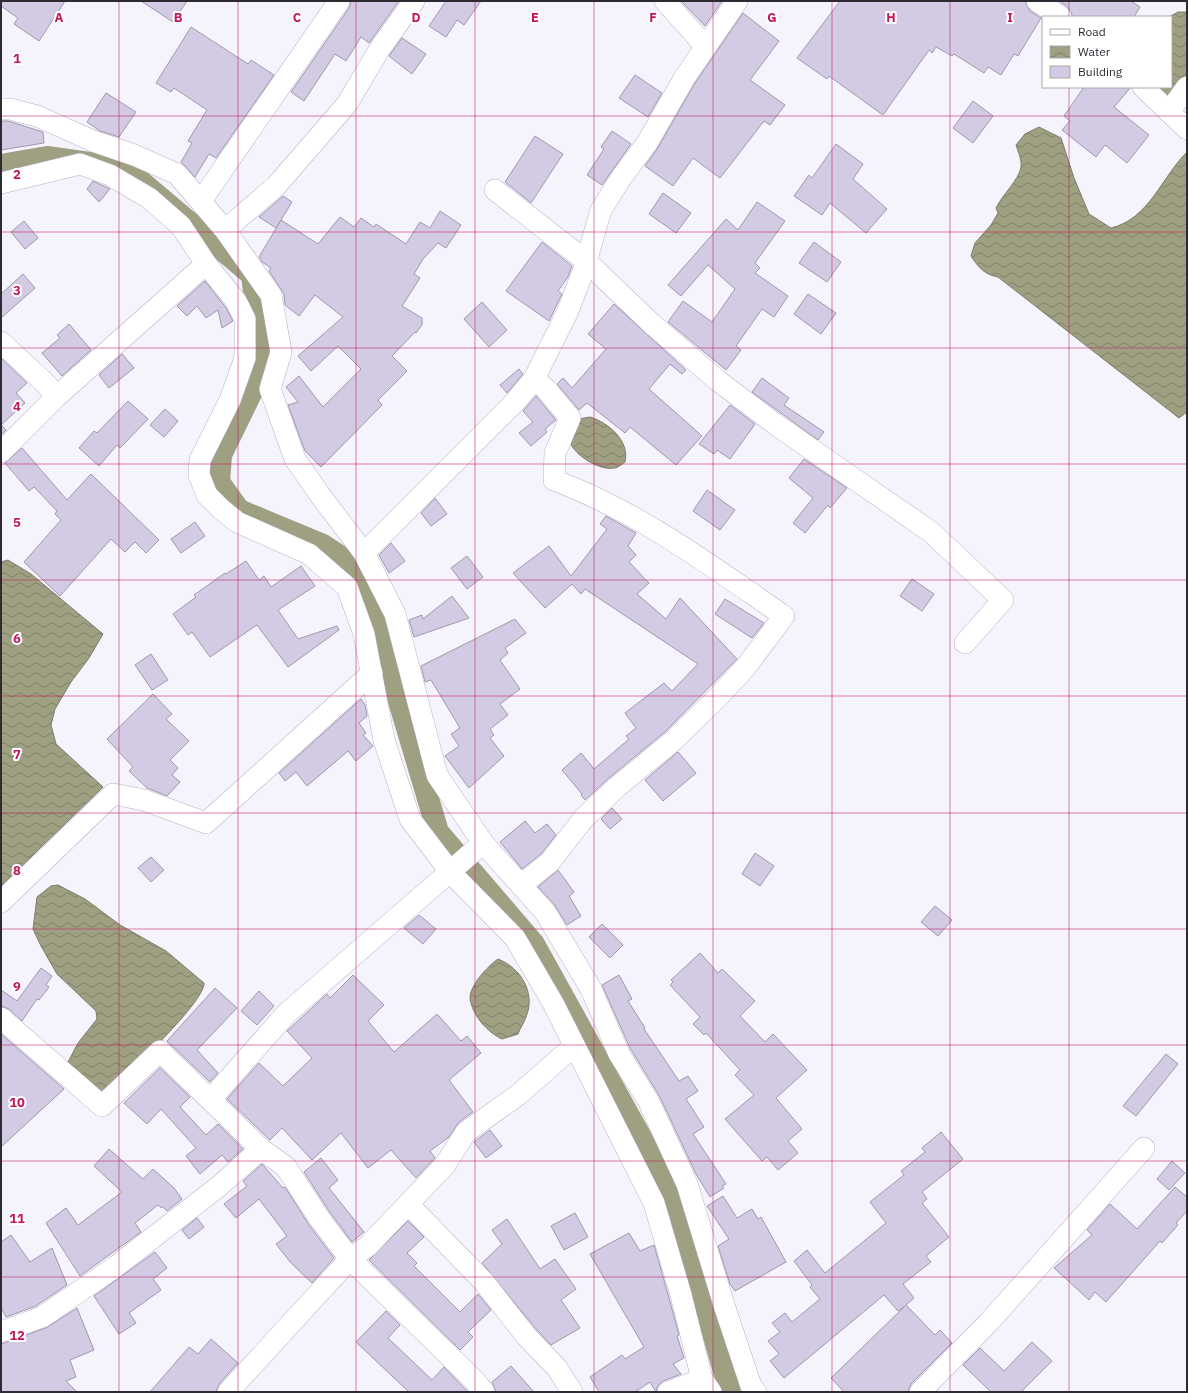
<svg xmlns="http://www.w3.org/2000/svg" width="1188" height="1393" font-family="'IBM Plex Sans',sans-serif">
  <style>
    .water { fill: url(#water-waves); stroke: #7c7d6a }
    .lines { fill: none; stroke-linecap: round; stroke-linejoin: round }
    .canal { stroke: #9ea081; stroke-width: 22 }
    .building { fill: #d2cbe3; stroke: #9f98af }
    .minor-casing { stroke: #b8b1c9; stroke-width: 22 }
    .minor { stroke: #fff; stroke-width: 21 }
    .grid { fill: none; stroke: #c2185b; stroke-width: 1; stroke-opacity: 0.55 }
    .grid-label { font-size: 13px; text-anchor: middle; font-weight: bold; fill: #c2185b; stroke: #fff; stroke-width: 4; stroke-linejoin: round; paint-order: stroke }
  </style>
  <defs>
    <pattern id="water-waves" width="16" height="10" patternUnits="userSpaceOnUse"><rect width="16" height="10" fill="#9ea081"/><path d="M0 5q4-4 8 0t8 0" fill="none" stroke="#81836a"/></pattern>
  </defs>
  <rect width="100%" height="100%" fill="#f5f3fc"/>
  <g class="water">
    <path d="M1178,12H1187V80L1170,103L1155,87H1171V17H1169Z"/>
    <path d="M1039,127L1061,138L1074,178L1089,214L1111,228C1149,219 1161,178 1187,152V412L1179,418L998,277C985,275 978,267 971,256L975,243L991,225L998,213L996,208C1002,195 1019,180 1021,167C1022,160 1018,151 1016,145L1025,134Z"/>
    <path d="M590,417C609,423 630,441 625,462C622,464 618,468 614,468C600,471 574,455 570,442L579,419Z"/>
    <path d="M8,560L31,574L103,634L89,658L71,682L55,709L51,725L56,744L103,787L1,886V562Z"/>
    <path d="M58,885L85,899L120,925L166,951L204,983C205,1003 119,1082 102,1099L68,1062L78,1043L97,1019L96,1011L57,974L41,946L33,929L37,897L51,886Z"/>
    <path d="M498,959C521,968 536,993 526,1017C524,1023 520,1028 518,1034L502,1039C487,1032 472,1015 470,998C470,985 488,966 498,959Z"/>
  </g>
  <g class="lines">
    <path class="canal" d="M1,165L47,157L125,168L252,275L263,369L221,455L219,482L239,510L323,545L352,564L364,584L438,832L534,944L673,1195L730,1392"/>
  </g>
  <g class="building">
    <path d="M1,1H65L39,41L14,24L18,18L1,6Z"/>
    <path d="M141,1H187L173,22Z"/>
    <path d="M351,1H399L369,43L361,37L346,61L335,54L304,101L291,92L349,8Z"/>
    <path d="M446,1H481L464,25L457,20L446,37L429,26Z"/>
    <path d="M681,1H722L705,26Z"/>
    <path d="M840,1H1025L1030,11L1041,18L1018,56L1014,54L1001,75L988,67L984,73L954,54L952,56L936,47L932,53L929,50L883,115L829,76L827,79L797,58Z"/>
    <path d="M1059,1H1131L1140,7L1134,17H1073L1068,7Z"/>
    <path d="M743,13L779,41L750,80L785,105L770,125L764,121L720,178L693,158L673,186L645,166L657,149L695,83Z"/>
    <path d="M191,27L248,64L251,60L274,75L216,158L209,154L195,177L181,162L192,143L188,141L207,110L174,88L171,92L156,83Z"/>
    <path d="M402,38L426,54L412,74L389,56Z"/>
    <path d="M635,75L662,93L648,117L619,98Z"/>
    <path d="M1084,87H1131L1114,107L1149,135L1127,163L1105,145L1096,157L1062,130L1070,121L1064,116Z"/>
    <path d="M106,93L136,112L119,137L100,131L87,122Z"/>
    <path d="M973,101L993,116L973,143L953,128Z"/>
    <path d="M1,121H8L43,132L44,143L1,150Z"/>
    <path d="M612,131L631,144L602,185L587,175L604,149L601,147Z"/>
    <path d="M535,136L563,154L531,203L505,182Z"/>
    <path d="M836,144L863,164L853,179L887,209L866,233L830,203L822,215L794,196L809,175L812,178Z"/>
    <path d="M93,181L110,189L99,202L87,189Z"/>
    <path d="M663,193L691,213L676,233L649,214Z"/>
    <path d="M283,196L292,202L276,228L259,217Z"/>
    <path d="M757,202L785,221L755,263L760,268L755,273L788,296L774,317L762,309L736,346L741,350L726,370L668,322L683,301L712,322L735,289L708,265L681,296L668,285L726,219L738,230Z"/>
    <path d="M440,211L461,225L446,248L438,243L423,259L414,274L420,278L402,306L422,318V325L416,333L415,332L392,356L407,371L378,400L382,405L321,467L305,451L288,405L298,402L286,387L299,376L323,407L361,369L338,346L311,371L298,356L343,317L315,295L299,316L285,305L284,294L269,271L271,268L262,262L259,257L281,220L318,244L340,217L354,227L361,218L374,227L376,224L406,244L420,222L430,228Z"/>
    <path d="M24,221L38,238L25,249L11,232Z"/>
    <path d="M542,242L572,266L568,277L558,291L562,294L549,321L506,291Z"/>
    <path d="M814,242L841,262L827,282L799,263Z"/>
    <path d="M23,274L35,288L1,318V294Z"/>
    <path d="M205,281L226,308L233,321L222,328L218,310L206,318L197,306L187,316L177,306Z"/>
    <path d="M808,294L836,313L821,334L794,314Z"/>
    <path d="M482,302L507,330L489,347L464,319Z"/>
    <path d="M614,304L686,370L682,374L670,364L649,389L702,436L676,465L630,427L625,433L587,403L579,410L557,384L563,378L572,388L606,349L588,334Z"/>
    <path d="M69,324L91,350L62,376L42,353L60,338L57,335Z"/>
    <path d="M122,354L134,368L109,388L99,375Z"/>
    <path d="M1,358L27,383L16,393L25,403L1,425L6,430L1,435Z"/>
    <path d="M519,369L523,374L507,393L500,385Z"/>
    <path d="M762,378L789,398L784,405L824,432L818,440L752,392Z"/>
    <path d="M536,396L556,420L545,429L547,432L531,446L519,433L533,422L523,411Z"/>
    <path d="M128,401L148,419L120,448L117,445L99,466L79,448L94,431L97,433Z"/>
    <path d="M730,405L755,424L730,459L717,450L714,454L699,444Z"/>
    <path d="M165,409L178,421L164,437L150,425Z"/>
    <path d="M22,448L67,500L91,474L159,540L146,553L135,542L125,552L111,539L60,596L24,562L61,520L55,514L57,511L34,487L29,491L5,463Z"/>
    <path d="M804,459L847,488L830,508L828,505L805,533L793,523L813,498L789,478Z"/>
    <path d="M707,490L735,510L720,530L693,511Z"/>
    <path d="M435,498L447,514L431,526L421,513Z"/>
    <path d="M606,516L636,533L628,546L636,555L629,562L649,583L637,594L666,619L680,598L737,659L666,731L609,778L585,800L581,795L582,794L562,770L581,753L594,769L629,739L626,736L636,728L625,713L664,683L672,691L698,664L585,589L581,594L572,584L545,608L513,573L549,546L571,576L607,529L600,524Z"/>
    <path d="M195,522L205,536L181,553L171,539Z"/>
    <path d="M391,543L405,561L389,573L379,555Z"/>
    <path d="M467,556L483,577L467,589L451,568Z"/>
    <path d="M246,561L259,580L264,576L271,587L301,566L315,586L278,610L298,639L337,626L339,630L288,667L257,625L210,657L192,632L188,635L173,614L196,597L194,595L225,573L226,574Z"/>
    <path d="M912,579L934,594L922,611L900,596Z"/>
    <path d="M452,596L469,618L414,637L409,620L422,615L423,619Z"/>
    <path d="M725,599L764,623L752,638L715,614Z"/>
    <path d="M515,619L526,633L505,648L508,653L500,660L520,689L500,704L508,715L490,729L494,735L490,738L504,756L469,788L445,756L459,746L451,734L460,728L431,680L425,682L421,666Z"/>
    <path d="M151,654L168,680L152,690L135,665Z"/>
    <path d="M153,694L172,714L166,719L189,741L170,760L178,768L172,775L180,782L167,796L147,788L129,771L133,767L107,739Z"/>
    <path d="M361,699L365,705L367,716L359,723L366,733L363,735L373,746L356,761L348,751L307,786L296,772L285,781L279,773Z"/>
    <path d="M678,752L696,773L663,801L645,780Z"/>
    <path d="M612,808L622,819L610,829L601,819Z"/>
    <path d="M525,821L535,833L547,824L556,835L541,854L522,869L500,842Z"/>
    <path d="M755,853L774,866L760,886L742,874Z"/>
    <path d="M151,857L164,870L151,882L138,868Z"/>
    <path d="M558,870L574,892L569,896L581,916L567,925L554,904L538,887Z"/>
    <path d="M935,906L952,920L938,936L921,922Z"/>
    <path d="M419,915L436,929L423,944L404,928Z"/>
    <path d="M602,924L623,945L610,958L589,937Z"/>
    <path d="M700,953L718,973L722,969L755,1001L740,1016L765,1042L773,1034L807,1070L776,1098L802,1129L788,1141L798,1153L778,1170L767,1157L762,1161L725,1119L754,1095L735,1075L740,1070L706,1033L704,1035L693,1024L700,1017L670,985L673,982L671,980Z"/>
    <path d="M41,968L52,976L46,985L49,987L39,1000L37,999L22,1021L9,1009L1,1006V990L17,1001Z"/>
    <path d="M353,975L384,1005L368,1021L394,1052L437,1014L461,1041L467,1036L481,1053L449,1080L473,1112L459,1122L449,1137L430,1151L435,1158L416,1178L391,1150L368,1168L341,1133L312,1160L282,1128L270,1140L227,1099L259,1063L283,1086L312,1058L287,1031L327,994L330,998Z"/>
    <path d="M619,975L632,999L628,1001L645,1028L644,1029L679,1081L688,1076L698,1091L686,1099L704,1127L693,1134L726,1184L722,1186L724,1188L710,1197L696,1174L660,1097L630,1048L602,985Z"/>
    <path d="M215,988L237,1008L197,1050L218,1073L210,1082L167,1041Z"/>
    <path d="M259,991L274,1006L257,1025L241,1011Z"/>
    <path d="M1,1034L64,1089L1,1147Z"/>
    <path d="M1166,1054L1178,1064L1136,1116L1123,1106Z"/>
    <path d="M160,1068L190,1097L180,1107L206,1135L218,1124L243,1149L228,1162L222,1155L200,1174L186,1156L196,1148L161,1109L147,1124L124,1103Z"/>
    <path d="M490,1130L502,1146L486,1158L474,1142Z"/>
    <path d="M941,1132L963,1159L922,1192L927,1199L922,1203L949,1237L926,1256L931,1262L903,1284L914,1298L906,1305L935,1335L940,1330L952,1343L911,1384L908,1392H844L831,1378L905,1306L898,1311L884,1295L784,1378L770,1361L779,1354L768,1341L780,1332L772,1323L785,1313L792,1322L820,1299L810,1287L812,1285L794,1261L807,1250L825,1273L886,1223L870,1202L904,1175L901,1171L925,1152L922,1148Z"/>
    <path d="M109,1149L143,1179L153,1169L174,1188L182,1199L167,1211L162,1206L161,1208L158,1205L135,1223L141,1232L80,1276L46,1223L66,1208L78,1225L122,1192L94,1166Z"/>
    <path d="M321,1158L338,1180L329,1188L364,1232L352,1242L329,1211L304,1172Z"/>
    <path d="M1172,1161L1185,1173L1169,1190L1157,1179Z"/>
    <path d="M262,1164L283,1188L285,1187L309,1225L334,1258L312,1283L291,1263L276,1244L287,1236L259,1199L236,1218L224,1204L247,1186L243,1181Z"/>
    <path d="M1175,1187L1187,1197V1211L1176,1223L1178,1225L1162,1243L1160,1241L1106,1302L1095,1292L1089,1300L1054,1268L1092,1235L1087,1230L1110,1204L1137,1229Z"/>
    <path d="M723,1196L737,1218L752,1209L758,1219L761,1217L786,1262L735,1291L730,1284L718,1246L729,1239L707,1206Z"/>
    <path d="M575,1213L588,1237L564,1250L551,1226Z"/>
    <path d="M197,1218L204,1227L189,1239L182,1230Z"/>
    <path d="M507,1219L540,1269L555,1259L576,1289L561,1300L580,1328L551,1345L536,1329L482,1263L502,1244L492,1230Z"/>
    <path d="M408,1221L424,1237L407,1253L417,1263L414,1266L460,1312L478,1294L491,1310L468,1332L473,1337L460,1350L369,1260Z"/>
    <path d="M629,1233L640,1251L654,1245L669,1298L679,1335L677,1336L684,1358L673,1364L681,1374L663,1381L658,1385L656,1392L650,1382L635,1392H599L590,1377L622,1355L625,1359L644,1347L590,1254Z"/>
    <path d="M11,1235L30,1262L52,1248L67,1285L36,1306L6,1317L1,1307V1242Z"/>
    <path d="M155,1252L167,1268L153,1279L161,1290L129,1313L136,1323L119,1334L94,1296Z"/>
    <path d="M77,1308L94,1350L70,1360L76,1377L66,1381L77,1392H1V1344L46,1328Z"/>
    <path d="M386,1311L400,1325L388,1338L432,1380L444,1367L468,1392H409L356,1342Z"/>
    <path d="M211,1339L238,1363L219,1384L216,1392H150L189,1347L198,1354Z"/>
    <path d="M1032,1342L1052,1361L1021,1392H991L963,1365L980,1348L1004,1371Z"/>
    <path d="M511,1366L534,1392H496L492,1382Z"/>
  </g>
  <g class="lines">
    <defs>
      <g id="minor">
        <path d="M665,1L706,47"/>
        <path d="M1037,1L1061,17"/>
        <path d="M1143,87L1187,129"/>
        <path d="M1,109H10L37,116L93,141L134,155L177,174L225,230L271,295L281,352L270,389L295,459L320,495L364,553L515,402L534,379L568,311L584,269L601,210L621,178L647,143L685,77L737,1"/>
        <path d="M1169,112L1187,87"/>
        <path d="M1,183L80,164L110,175L149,198L181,226L206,264L236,301L245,319V358L230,400L200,460L199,475L207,495L221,509L237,522L309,554L347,587L364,634L384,740L410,819L452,874L515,938L553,1003L654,1203L681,1295L702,1379"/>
        <path d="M495,190L586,261L652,324L717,380L775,424L931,532L1003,600L965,643"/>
        <path d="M201,201L339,1"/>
        <path d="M225,230L276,186L347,104L379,50L414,1"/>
        <path d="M1,342L47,385L56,397"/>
        <path d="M1,452L56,397L206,264"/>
        <path d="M364,553L395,614L437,775L483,843L545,912L591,989L619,1054L649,1102L687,1184L725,1308L751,1386L756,1392"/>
        <path d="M521,885L550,862L584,818L617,787L674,740L716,699L745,668L784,616C710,565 639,512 554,480L555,453L570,418L546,389L534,379"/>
        <path d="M1,902L113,794L144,800L206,823L372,673"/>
        <path d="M1,1018L102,1106L160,1051L261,1149L286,1167L319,1218L350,1259L475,1381L484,1392"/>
        <path d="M211,1099L286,1014L483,843"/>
        <path d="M409,1205L484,1282L527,1337L557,1368L572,1392"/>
        <path d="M1,1332L42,1317L115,1267L218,1187L261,1149"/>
        <path d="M228,1392L350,1259L368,1246L445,1165L466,1132L518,1095L574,1046"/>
        <path d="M668,1392L702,1379L711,1392"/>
        <path d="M920,1392L989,1322L1144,1148"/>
      </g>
    </defs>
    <use href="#minor" class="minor-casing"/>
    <use href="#minor" class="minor"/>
  </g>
  <path class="grid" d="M119,1V1392M238,1V1392M356,1V1392M475,1V1392M594,1V1392M713,1V1392M832,1V1392M950,1V1392M1069,1V17M1069,87V1392M1,116H1187M1,232H1187M1,348H1187M1,464H1187M1,580H1187M1,696H1187M1,813H1187M1,929H1187M1,1045H1187M1,1161H1187M1,1277H1187"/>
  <g class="grid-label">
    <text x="59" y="22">A</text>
    <text x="178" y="22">B</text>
    <text x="297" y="22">C</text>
    <text x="416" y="22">D</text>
    <text x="535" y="22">E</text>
    <text x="653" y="22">F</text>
    <text x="772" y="22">G</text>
    <text x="891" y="22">H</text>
    <text x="1010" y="22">I</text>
    <text x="17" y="63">1</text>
    <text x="17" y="179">2</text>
    <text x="17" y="295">3</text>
    <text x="17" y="411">4</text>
    <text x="17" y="527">5</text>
    <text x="17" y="643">6</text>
    <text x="17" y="759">7</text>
    <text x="17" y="875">8</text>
    <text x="17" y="991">9</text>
    <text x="17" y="1107">10</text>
    <text x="17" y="1223">11</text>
    <text x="17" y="1340">12</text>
  </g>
  <rect width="1188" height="1393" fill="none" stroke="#2d2a34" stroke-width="4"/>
  <rect x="1042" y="16" width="130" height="72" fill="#ffffff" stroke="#abaaae"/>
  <rect x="1050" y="29" width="20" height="6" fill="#ffffff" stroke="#abaaae"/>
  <text x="1078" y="36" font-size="12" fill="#2d2a34">Road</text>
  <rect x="1050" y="46" width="20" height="12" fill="url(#water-waves)" stroke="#abaaae"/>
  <text x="1078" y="56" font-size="12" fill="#2d2a34">Water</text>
  <rect x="1050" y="66" width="20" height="12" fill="#d2cbe3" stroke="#abaaae"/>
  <text x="1078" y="76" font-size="12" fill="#2d2a34">Building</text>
</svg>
